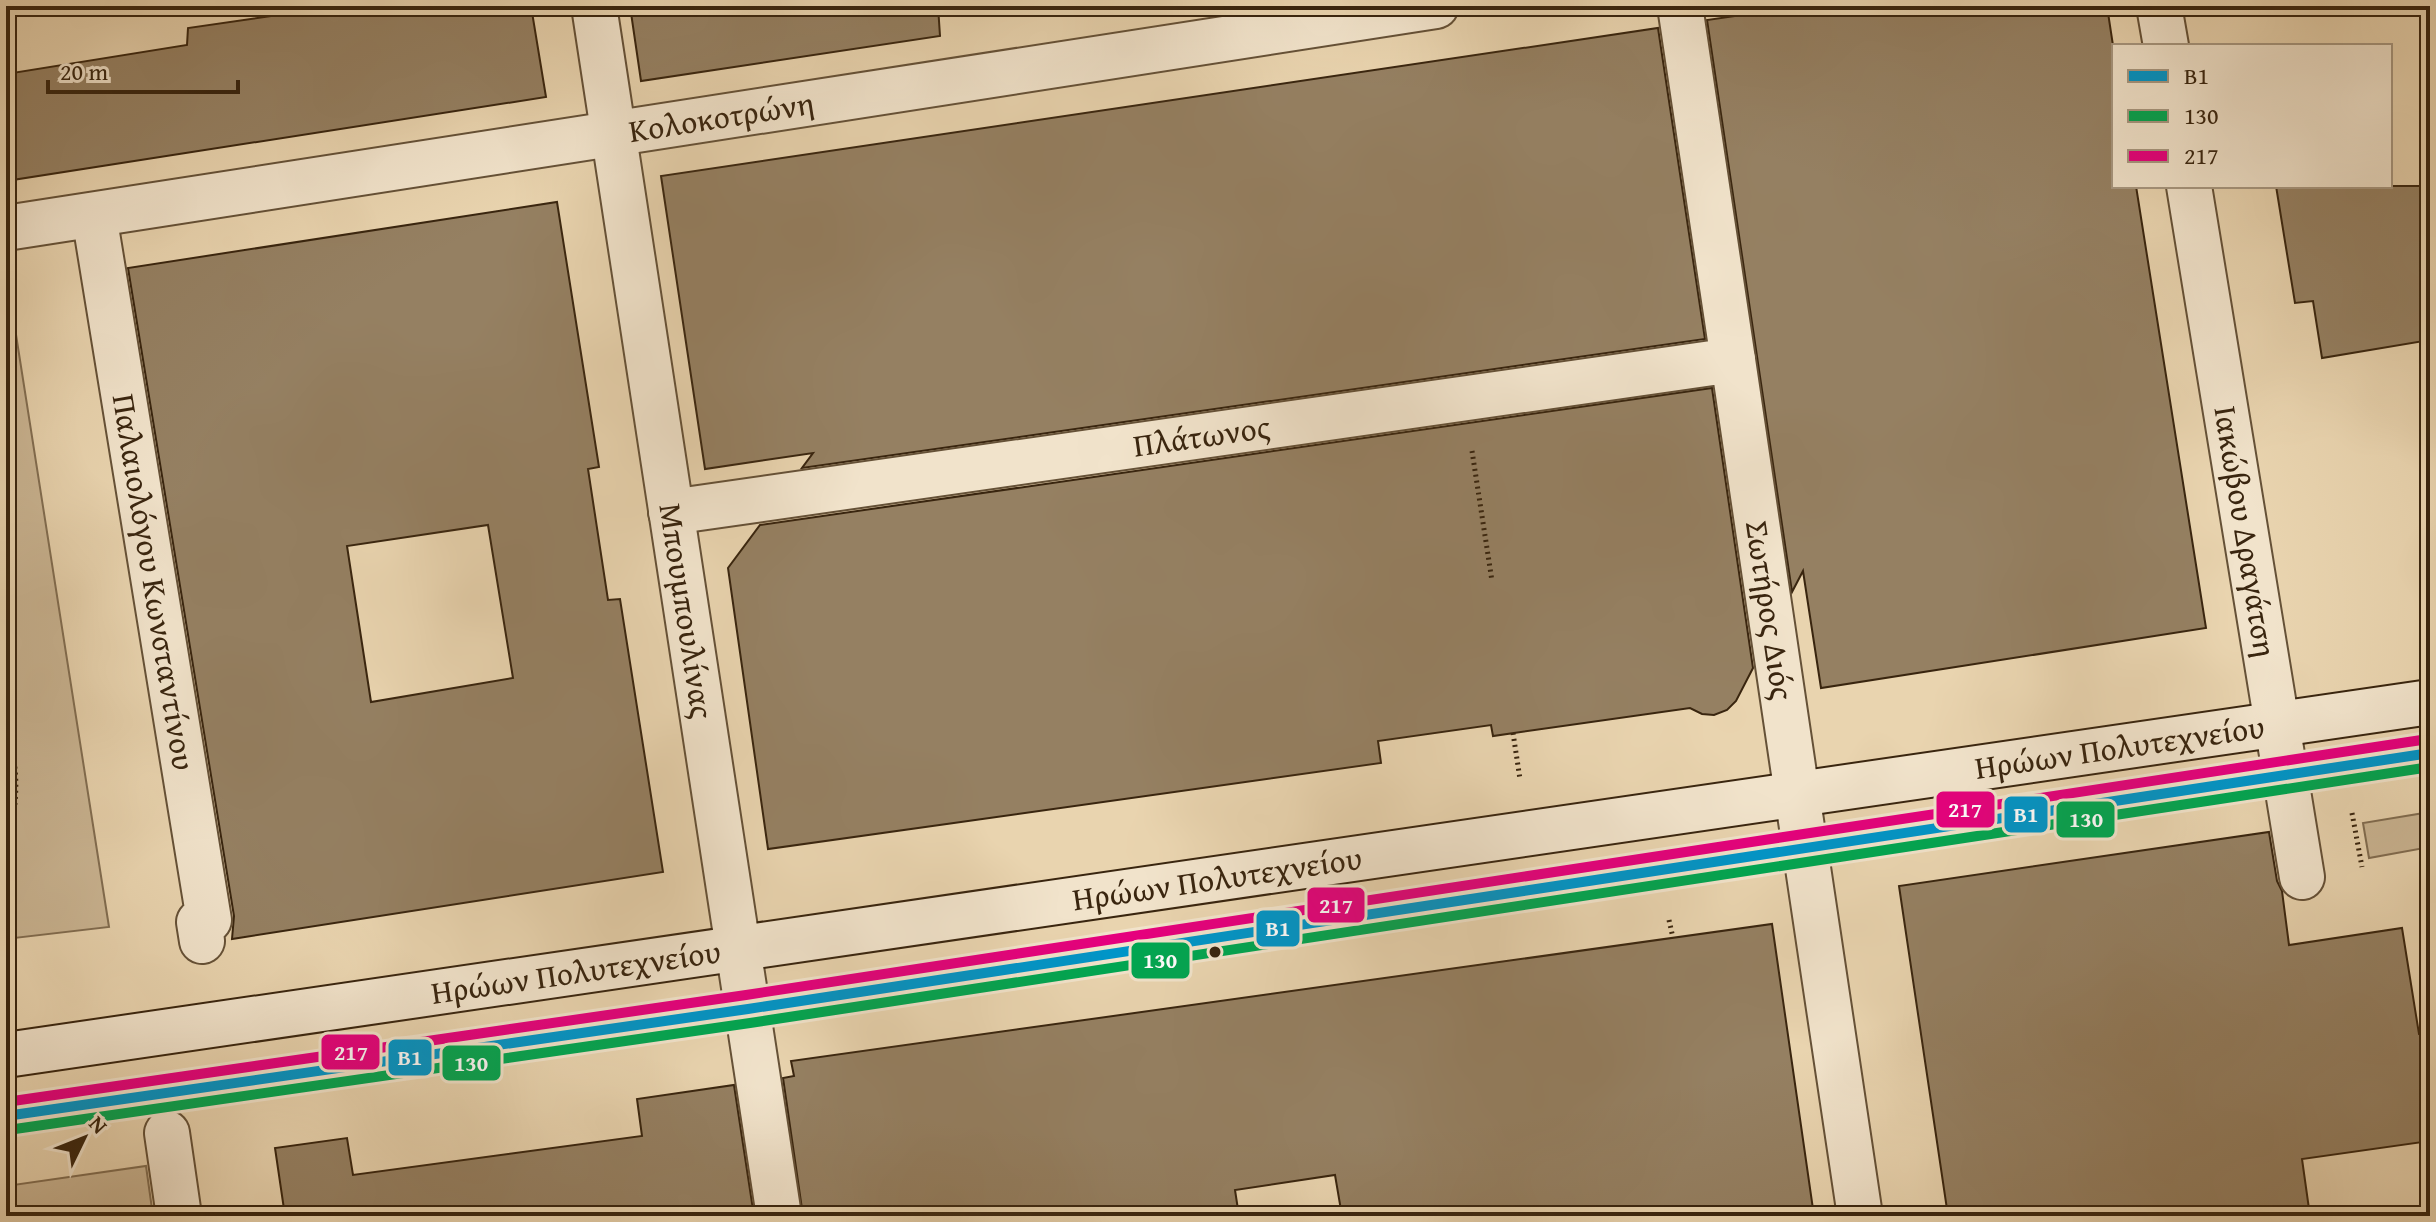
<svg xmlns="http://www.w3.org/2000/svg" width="2436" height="1222" font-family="'Gentium Book Plus',serif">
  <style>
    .green { fill: #cbb694; stroke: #826e52; stroke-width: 2 }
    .building { fill: #958062; stroke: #39250f; stroke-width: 2; fill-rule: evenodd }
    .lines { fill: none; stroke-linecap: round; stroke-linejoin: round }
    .service-casing { stroke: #655137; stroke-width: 36 }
    .pedestrian-casing { stroke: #655137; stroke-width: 48 }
    .minor-casing { stroke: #655137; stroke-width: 48 }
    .tertiary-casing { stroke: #655137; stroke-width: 48 }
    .secondary-casing { stroke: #39250f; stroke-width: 48 }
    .path { stroke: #39250f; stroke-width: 5; stroke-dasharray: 2 4; stroke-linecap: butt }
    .service { stroke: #f1e3cb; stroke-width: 32 }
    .pedestrian { stroke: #f1e3cb; stroke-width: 44 }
    .minor { stroke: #f1e3cb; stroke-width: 44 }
    .tertiary { stroke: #f1e3cb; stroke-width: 44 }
    .secondary { stroke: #f1e3cb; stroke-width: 44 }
    .bus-1-casing { stroke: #f1e3cb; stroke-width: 16 }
    .bus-2-casing { stroke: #f1e3cb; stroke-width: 16 }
    .bus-3-casing { stroke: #f1e3cb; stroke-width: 16 }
    .bus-1 { stroke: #0095c8; stroke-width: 10 }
    .bus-2 { stroke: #00a651; stroke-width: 10 }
    .bus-3 { stroke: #e5007d; stroke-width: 10 }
    .bus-dot { fill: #39250f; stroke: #f1e3cb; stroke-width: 3 }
    .labels { text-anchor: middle; stroke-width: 6; stroke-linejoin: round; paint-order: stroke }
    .street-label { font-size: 32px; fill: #39250f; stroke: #f1e3cb }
    .line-badge { stroke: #f1e3cb; stroke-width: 3 }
    .badge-label { font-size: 22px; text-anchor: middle; font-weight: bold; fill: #fff }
  </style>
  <rect width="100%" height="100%" fill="#e9d4af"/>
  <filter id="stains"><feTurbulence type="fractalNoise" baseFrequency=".0025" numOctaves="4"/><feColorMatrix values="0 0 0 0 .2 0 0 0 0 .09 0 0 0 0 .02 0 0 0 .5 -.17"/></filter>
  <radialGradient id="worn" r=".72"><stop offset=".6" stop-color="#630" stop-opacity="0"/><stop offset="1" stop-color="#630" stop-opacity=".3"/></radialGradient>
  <g class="green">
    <path d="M6,271L109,927L6,939Z"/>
    <path d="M2430,812V847L2369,858L2363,823Z"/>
    <path d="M146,1166L153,1216H6V1186Z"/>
  </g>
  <g class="building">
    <path d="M340,6H531L546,97L6,181V74L187,45L188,28Z"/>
    <path d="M630,6H938L940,36L641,81Z"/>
    <path d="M1805,6H2107L2114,52V186H2136L2206,628L1821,688L1803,571L1792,592L1707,20Z"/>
    <path d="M1658,28L1705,339L802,468L813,453L705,469L661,176Z"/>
    <path d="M2276,186H2430V340L2322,358L2313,301L2295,303Z"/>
    <path d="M557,202L599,467L588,469L608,600L620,599L663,872L232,939L234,916L128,268ZM488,525L513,678L371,702L347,546Z"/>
    <path d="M1712,388L1753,668L1736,701L1727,710L1714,715L1702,714L1690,708L1493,736L1491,725L1378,741L1381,763L768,849L728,568L760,525Z"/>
    <path d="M2269,832L2277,881L2282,891L2289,945L2402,928L2419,1034L2430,1033V1141L2302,1159L2310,1216H1948L1899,886Z"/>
    <path d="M1772,924L1814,1216H1342L1335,1175L1235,1190L1239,1216H803L783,1078L794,1076L791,1061Z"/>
    <path d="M734,1085L754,1216H285L275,1148L347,1138L353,1175L642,1136L637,1099Z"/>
  </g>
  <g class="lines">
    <defs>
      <path id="service" d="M6,1116L748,1009L2430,753"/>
      <g id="pedestrian">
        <path d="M1680,6L1733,360"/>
        <path d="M2159,6L2166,46"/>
        <path id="s1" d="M2189,186L2302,877"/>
        <path id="s2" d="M94,215L209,920L199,922L202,941"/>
        <path d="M1797,794L1860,1216"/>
        <path d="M167,1133L179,1216"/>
      </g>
      <g id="minor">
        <path id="s3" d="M6,228L1436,6"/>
        <path id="s4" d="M671,512L1733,360L1797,794"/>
      </g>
      <g id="tertiary">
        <path id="s5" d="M594,6L779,1216"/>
      </g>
      <g id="secondary">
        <path id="s6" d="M6,1055L2430,702"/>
      </g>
    </defs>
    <use href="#service" class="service-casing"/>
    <use href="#pedestrian" class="pedestrian-casing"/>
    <use href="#minor" class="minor-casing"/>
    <use href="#tertiary" class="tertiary-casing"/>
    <use href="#secondary" class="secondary-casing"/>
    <g class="path">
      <path d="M1472,451L1492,581"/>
      <path d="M6,732C21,767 17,813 6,847"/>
      <path d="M1513,733L1520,779"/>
      <path d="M2352,813L2362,867"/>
      <path d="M1669,920L1673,938"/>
      <path d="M6,1186L11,1216"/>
    </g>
    <use href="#service" class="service"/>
    <use href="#pedestrian" class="pedestrian"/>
    <use href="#minor" class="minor"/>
    <use href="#tertiary" class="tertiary"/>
    <use href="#secondary" class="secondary"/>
    <defs>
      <path id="bus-1" d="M6,1116L748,1009L2430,753"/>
      <path id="bus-2" d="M8,1130L750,1023L2430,767"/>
      <path id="bus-3" d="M6,1102L746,995L2428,739"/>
    </defs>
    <use href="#bus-1" class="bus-1-casing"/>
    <use href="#bus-2" class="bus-2-casing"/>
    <use href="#bus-3" class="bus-3-casing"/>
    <use href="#bus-1" class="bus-1"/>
    <use href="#bus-2" class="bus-2"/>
    <use href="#bus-3" class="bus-3"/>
  </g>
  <circle class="bus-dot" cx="1215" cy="952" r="7"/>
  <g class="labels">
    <g class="street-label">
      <text dy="11" stroke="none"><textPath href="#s3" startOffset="724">Κολοκοτρώνη</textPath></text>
      <text dy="11" stroke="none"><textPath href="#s4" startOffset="536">Πλάτωνος</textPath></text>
      <text dy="11" stroke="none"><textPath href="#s1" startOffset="350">Ιακώβου Δραγάτση</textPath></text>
      <text dy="11" stroke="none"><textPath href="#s2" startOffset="372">Παλαιολόγου Κωνσταντίνου</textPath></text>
      <text dy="11" stroke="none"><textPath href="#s5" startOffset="612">Μπουμπουλίνας</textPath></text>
      <text dy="11" stroke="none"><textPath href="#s4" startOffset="1326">Σωτήρος Διός</textPath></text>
      <text dy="11" stroke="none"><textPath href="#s6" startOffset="2136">Ηρώων Πολυτεχνείου</textPath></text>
      <text dy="11" stroke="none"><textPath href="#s6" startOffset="1224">Ηρώων Πολυτεχνείου</textPath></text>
      <text dy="11" stroke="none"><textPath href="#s6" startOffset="576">Ηρώων Πολυτεχνείου</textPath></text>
    </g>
  </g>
  <g class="line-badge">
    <rect x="1935" y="790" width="61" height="39" rx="8" fill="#e5007d"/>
    <rect x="2003" y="795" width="46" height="39" rx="8" fill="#0095c8"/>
    <rect x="2055" y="800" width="61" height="39" rx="8" fill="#00a651"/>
    <rect x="1306" y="886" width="60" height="38" rx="8" fill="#e5007d"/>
    <rect x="1255" y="909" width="46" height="39" rx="8" fill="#0095c8"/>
    <rect x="1130" y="941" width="61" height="39" rx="8" fill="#00a651"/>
    <rect x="320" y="1033" width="61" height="38" rx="8" fill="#e5007d"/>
    <rect x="387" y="1038" width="46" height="39" rx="8" fill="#0095c8"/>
    <rect x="441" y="1044" width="61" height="38" rx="8" fill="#00a651"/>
  </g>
  <g class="badge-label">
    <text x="1965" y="817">217</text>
    <text x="2026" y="822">Β1</text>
    <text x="2086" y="827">130</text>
    <text x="1336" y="913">217</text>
    <text x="1278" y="936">Β1</text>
    <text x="1160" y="968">130</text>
    <text x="351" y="1060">217</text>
    <text x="410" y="1065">Β1</text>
    <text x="471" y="1071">130</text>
  </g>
  <rect width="2436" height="1222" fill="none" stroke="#e9d4af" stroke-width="32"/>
  <rect x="8" y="8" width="2420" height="1206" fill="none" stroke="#39250f" stroke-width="4"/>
  <rect x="16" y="16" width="2404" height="1190" fill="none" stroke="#39250f" stroke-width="2"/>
  <rect x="2112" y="44" width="280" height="144" fill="#f1e3cb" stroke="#a79780" stroke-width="2"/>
  <rect x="2128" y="70" width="40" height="12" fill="#0095c8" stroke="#a79780" stroke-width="2"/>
  <text x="2184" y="84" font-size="24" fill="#39250f">Β1</text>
  <rect x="2128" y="110" width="40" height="12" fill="#00a651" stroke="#a79780" stroke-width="2"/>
  <text x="2184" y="124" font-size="24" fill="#39250f">130</text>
  <rect x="2128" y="150" width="40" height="12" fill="#e5007d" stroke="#a79780" stroke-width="2"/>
  <text x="2184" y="164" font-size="24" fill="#39250f">217</text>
  <g transform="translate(84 1138) rotate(47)" stroke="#f1e3cb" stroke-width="6" paint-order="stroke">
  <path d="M0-6L14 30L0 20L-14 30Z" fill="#39250f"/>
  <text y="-12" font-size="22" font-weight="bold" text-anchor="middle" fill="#39250f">N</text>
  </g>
  <path d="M48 80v12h190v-12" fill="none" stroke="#39250f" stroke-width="4"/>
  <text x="60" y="80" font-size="24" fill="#39250f" stroke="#f1e3cb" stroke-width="6" paint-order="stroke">20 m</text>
  <rect width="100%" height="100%" filter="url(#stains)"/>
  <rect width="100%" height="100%" fill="url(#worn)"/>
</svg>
